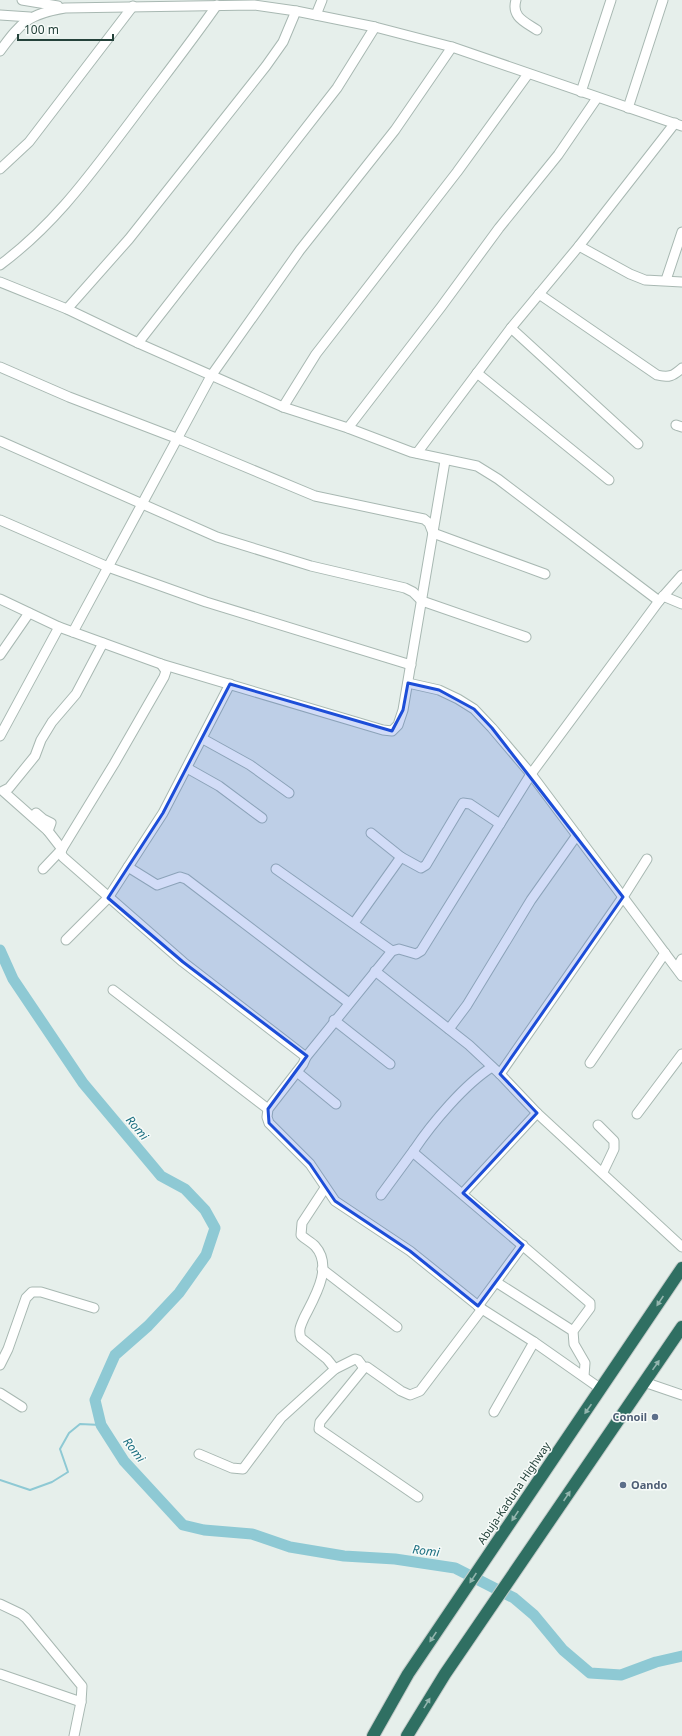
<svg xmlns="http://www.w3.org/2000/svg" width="682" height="1736" font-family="'Noto Sans',sans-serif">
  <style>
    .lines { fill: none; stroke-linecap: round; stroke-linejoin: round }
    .stream { stroke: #8ec9d4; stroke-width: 2 }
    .river { stroke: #8ec9d4; stroke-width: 11 }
    .minor-casing { stroke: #a8b8b2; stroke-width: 11 }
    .highway-casing { stroke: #c2cac8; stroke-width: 14 }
    .minor { stroke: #fff; stroke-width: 9 }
    .highway { stroke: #2f6f62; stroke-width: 12 }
    .oneway { fill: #93b5ae }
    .marked { fill: #1d4ed8; fill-opacity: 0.2; stroke: #1d4ed8; stroke-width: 3; stroke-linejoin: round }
    .service-dot { fill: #5c6f8a; stroke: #f7fbf9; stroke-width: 1.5 }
    .labels { text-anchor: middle; stroke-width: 3; stroke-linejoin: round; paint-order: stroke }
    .service-label { font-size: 11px; font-weight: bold; fill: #4e5e75; stroke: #f7fbf9; text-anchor: end }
    .street-label { font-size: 11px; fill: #24423a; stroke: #f7fbf9 }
    .water-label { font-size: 12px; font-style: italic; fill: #1c6f80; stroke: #f7fbf9 }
  </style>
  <rect width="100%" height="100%" fill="#e6efeb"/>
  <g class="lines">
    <path class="stream" d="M0,1480L30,1490L52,1482L68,1472L60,1449L69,1433L80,1424L101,1425"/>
    <path class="river" d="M0,950L13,979L83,1083L161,1176L185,1189L205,1210L215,1228L206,1255L179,1293L148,1326L115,1355L95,1400L101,1425L124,1461L183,1525L204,1530L252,1534L290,1547L344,1556L395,1559L455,1568L514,1598L534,1615L563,1650L590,1673L621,1675L656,1662L682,1656"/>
    <defs>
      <g id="minor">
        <path d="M22,0L58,6"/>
        <path d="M516,0C511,17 525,22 537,30"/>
        <path d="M0,15L30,17"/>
        <path d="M316,15L322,0"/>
        <path d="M0,51C22,21 29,14 65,8L254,5L296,11L375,27L452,47L682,126"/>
        <path d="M581,92L611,0"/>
        <path d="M628,108L663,0"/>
        <path d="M0,169L29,142L133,6"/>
        <path d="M579,246L630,274L645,280L682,282"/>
        <path d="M0,265C55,224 89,176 130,122C159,83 189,45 217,5"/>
        <path d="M666,280L682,232"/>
        <path d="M0,282L67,309L138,343L283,407L348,428L411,452L477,466L498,479L659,601"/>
        <path d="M539,294L657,375C669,378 673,376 682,368"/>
        <path d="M67,309L129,239L266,66L283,42L296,11"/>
        <path d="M511,328L638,444"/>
        <path d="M138,343L337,88L375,27"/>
        <path d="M0,367L69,397L176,438L315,496L424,519L429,523L433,533L545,574"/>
        <path d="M477,373L609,480"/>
        <path d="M283,407L316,354L457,172L528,74"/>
        <path d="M676,425L682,427"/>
        <path d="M348,428L441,307L499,228L558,155L597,98"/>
        <path d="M0,441L217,537L311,566L405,588L413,592L422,601L526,637"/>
        <path d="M417,453L511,328L579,246L675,123"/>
        <path d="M0,520L108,567L206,602L411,665"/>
        <path d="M663,596L682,604"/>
        <path d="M0,599L59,627L161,664L383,730L392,731L398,725L403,710L445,461"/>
        <path d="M73,632L211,376L300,250L395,130L452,47"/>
        <path d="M0,655L29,613"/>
        <path d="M408,683L439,690L458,699L474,709L492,728L531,774L682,976"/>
        <path d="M0,736L59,627"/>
        <path d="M203,739L250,765L289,793"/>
        <path d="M187,768L219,786L262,818"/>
        <path d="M36,813L43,819L51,823L48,831L62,849"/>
        <path d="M48,831L3,791L9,788L35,756L41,740L52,722L76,694L103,643"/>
        <path d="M371,833L401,857L421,868L426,865L463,803L470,804L500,824"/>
        <path d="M62,849L61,853L63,857L183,962L306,1057"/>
        <path d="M128,867L157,885L180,877L186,879L349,1003"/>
        <path d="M43,869L62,849L114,764L164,677L166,671L161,664"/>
        <path d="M276,869L392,951"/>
        <path d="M354,923L401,857"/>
        <path d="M66,940L108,898L163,813L230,684"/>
        <path d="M677,968L682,959"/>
        <path d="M375,971L469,1045L500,1074L537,1113L682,1247"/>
        <path d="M113,990L268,1109"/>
        <path d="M334,1020L390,1064"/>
        <path d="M449,1029L467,1005L531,900L577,835"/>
        <path d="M590,1063L665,953"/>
        <path d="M492,1067C465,1084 432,1123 414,1150L415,1154L590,1303V1308L573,1331L574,1344L585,1363L584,1376"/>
        <path d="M297,1072L336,1104"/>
        <path d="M500,1074L623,897L647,859"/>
        <path d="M637,1114L682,1054"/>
        <path d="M598,1125L614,1141V1149L603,1172"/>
        <path d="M325,1188L302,1223L301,1235C305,1239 311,1242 315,1246C334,1267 314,1298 304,1318C301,1325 298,1330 301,1338L327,1359L335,1369"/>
        <path d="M463,1193L537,1113"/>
        <path d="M381,1195L414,1150"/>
        <path d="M322,1269L397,1327"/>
        <path d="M496,1282L573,1331"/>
        <path d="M478,1306L523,1245"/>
        <path d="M0,1365L8,1349L26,1298L32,1292H41L94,1308"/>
        <path d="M364,1368L320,1422L319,1429L418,1497"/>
        <path d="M644,1382L682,1395"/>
        <path d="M601,1389L534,1342L482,1309L410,1251L335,1201L310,1164L269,1123L267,1117L268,1109L303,1064L306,1057L392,951L399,949L416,954L421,951L531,774L659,601L682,575"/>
        <path d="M0,1393L22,1407"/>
        <path d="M494,1412L534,1342"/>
        <path d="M199,1454L232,1468L243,1469L281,1418L335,1369L355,1359L358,1360L364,1368L367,1367L401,1391L410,1395L420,1391L482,1309"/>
        <path d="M0,1604L21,1614L26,1618L82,1686L81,1702L74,1736"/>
        <path d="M0,1674L81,1702"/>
      </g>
      <g id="highway">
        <path d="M373,1736L408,1674L682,1268"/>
        <path d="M407,1736L445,1674L682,1327"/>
      </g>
    </defs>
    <use href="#minor" class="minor-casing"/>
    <use href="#highway" class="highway-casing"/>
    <use href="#minor" class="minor"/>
    <use href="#highway" class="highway"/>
  </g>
  <defs><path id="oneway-solid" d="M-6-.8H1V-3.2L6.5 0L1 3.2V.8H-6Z"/></defs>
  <g class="oneway">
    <use href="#oneway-solid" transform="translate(660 1301) rotate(124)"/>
    <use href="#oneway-solid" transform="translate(656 1365) rotate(-55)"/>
    <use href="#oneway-solid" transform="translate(588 1409) rotate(125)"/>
    <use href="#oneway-solid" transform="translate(567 1496) rotate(-56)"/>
    <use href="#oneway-solid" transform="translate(515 1516) rotate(124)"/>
    <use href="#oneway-solid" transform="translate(473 1578) rotate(124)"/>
    <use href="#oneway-solid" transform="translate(433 1637) rotate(124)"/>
    <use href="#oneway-solid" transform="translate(427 1703) rotate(-58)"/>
  </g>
  <path class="marked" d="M408,683L439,690L474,709L492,728L623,897L500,1074L537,1113L463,1193L523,1245L478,1306L410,1251L335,1201L310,1164L269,1123L268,1109L307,1056L183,962L108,898L163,813L230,684L392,731L403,710Z"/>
  <g class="service-dot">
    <circle cx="655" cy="1417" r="4"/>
    <circle cx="623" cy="1485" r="4"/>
  </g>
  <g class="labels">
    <g class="service-label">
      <text x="647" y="1421">Conoil</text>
      <text x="631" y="1489" text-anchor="start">Oando</text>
    </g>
    <g class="street-label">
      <text transform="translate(514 1493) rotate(-56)" y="4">Abuja-Kaduna Highway</text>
    </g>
    <g class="water-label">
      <text transform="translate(137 1128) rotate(50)" y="4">Romi</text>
      <text transform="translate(134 1450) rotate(53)" y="4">Romi</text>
      <text transform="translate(426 1551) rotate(7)" y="4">Romi</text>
    </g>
  </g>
  <path d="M18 34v6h95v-6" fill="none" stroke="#24423a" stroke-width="2"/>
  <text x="24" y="34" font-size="12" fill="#24423a" stroke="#f7fbf9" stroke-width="3" paint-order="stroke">100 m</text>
</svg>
